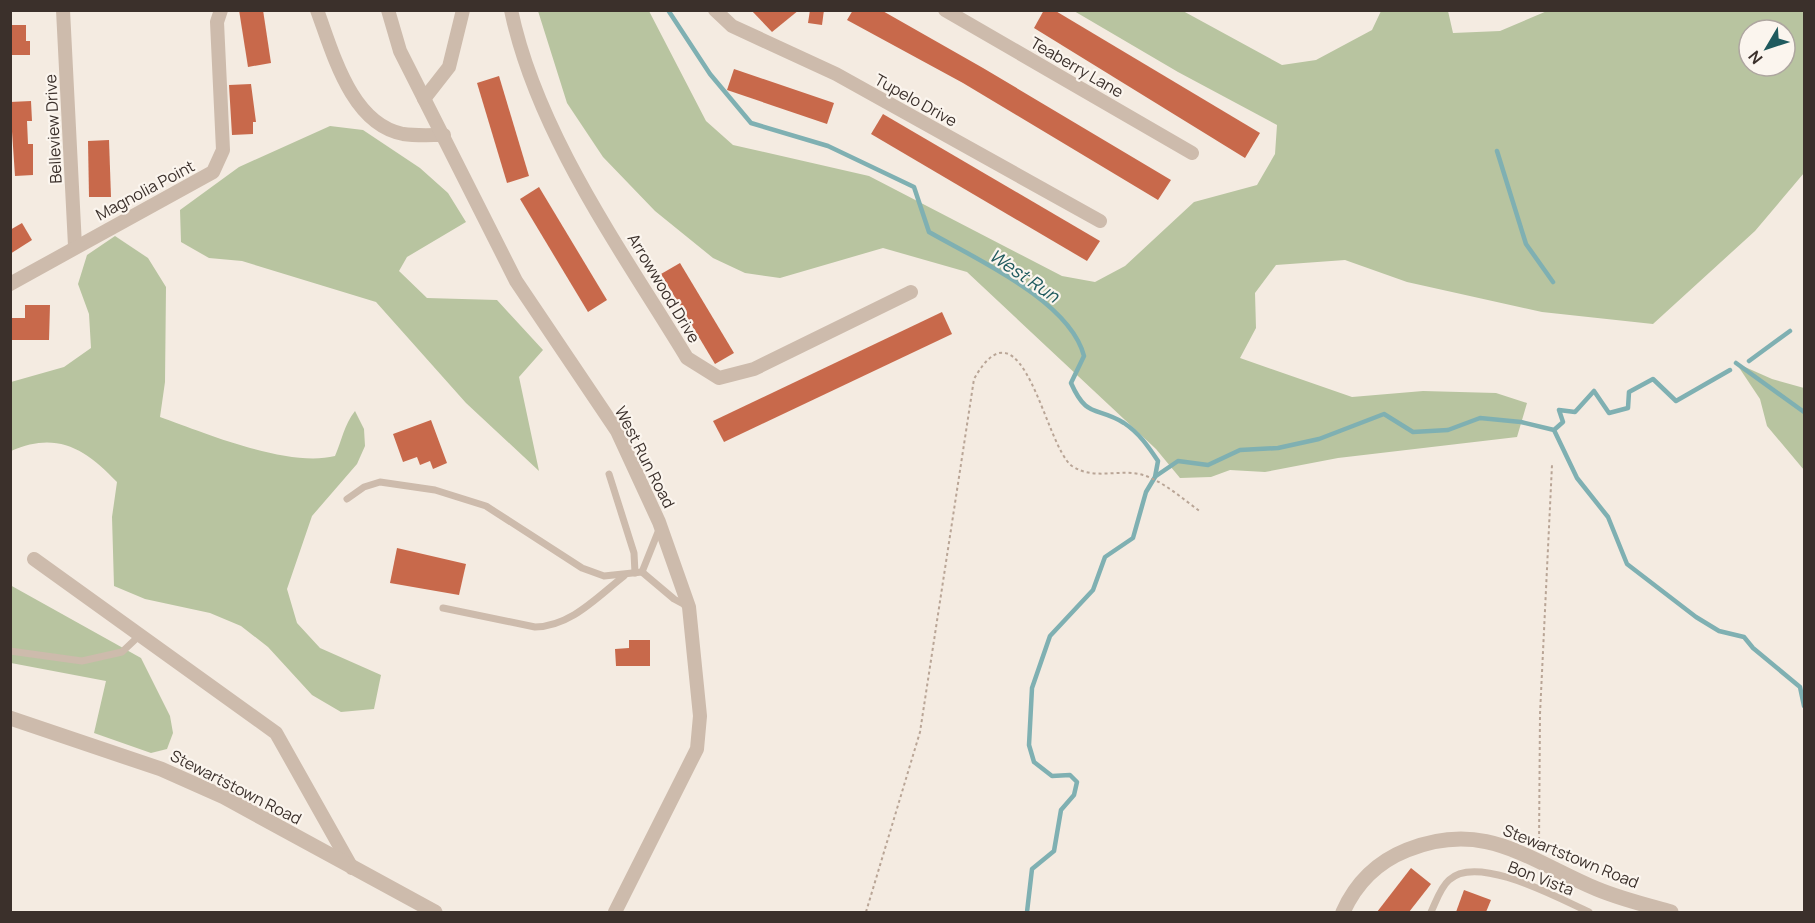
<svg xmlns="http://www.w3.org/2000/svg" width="1815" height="923" font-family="Manrope,sans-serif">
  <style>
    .green { fill: #b8c4a0; fill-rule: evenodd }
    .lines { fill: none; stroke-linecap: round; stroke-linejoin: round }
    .stream { stroke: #7fb0b2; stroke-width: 4.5 }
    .building { fill: #c8694b }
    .path { stroke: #b9a596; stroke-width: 2; stroke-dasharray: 3 3; stroke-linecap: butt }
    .service { stroke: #cdbbac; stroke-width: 7 }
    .minor { stroke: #cdbbac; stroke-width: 14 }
    .tertiary { stroke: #cdbbac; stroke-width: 15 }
    .labels { text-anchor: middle; stroke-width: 4.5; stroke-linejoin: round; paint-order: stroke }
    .street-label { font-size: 16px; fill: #3b302b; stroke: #fbf5ee }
    .water-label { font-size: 18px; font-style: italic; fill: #1f5a5e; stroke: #fbf5ee }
  </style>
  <rect width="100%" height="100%" fill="#f4ebe1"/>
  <g class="green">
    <path d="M538,11H649L706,121L733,145L869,176L1062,276L1095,282L1125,266L1194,202L1257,185L1275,154L1277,125L1178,72L1074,11H1183L1282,65L1316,60L1372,30L1381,11H1448L1453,33L1500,31L1547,11H1804V173L1755,231L1653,324L1542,312L1407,282L1345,260L1276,265L1255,293L1256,328L1240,358L1352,397L1423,391L1496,393L1527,403L1517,437L1338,458L1265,472L1230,470L1211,477L1180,478L1156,449L967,272L883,248L780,278L745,273L713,258L655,211L603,157L567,103ZM1749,30H1785V66H1749Z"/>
    <path d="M330,126L363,130L420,168L448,193L466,222L407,257L399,271L427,298L497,300L543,350L519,377L539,471L466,403L376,302L242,261L209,258L181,242L180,210L239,167Z"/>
    <path d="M115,236L148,258L166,287L165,382L160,417C205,433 288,468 335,456C342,440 344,425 355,411L364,429L365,446L357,464L312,516L287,589L297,623L320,648L381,675L374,709L341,712L312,695L268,647L241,626L210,613L145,599L114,586L112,517L117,482C85,448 56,431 11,451V382L64,367L91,348L89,314L78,284L87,255Z"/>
    <path d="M1736,363L1772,379L1804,388V470L1767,426L1760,399Z"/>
    <path d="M10,585L141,658L170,716L173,733L167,749L151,753L94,733L106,681L11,663Z"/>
  </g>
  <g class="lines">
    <g class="stream">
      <path d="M668,10L710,74L751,123L828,146L914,187L929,232C976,259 1070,301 1084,356L1071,383C1087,419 1096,406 1124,423C1139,433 1148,446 1158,461L1155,477L1146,492L1133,538L1105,557L1093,590L1050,636L1032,688L1029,745L1034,762L1052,776L1070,775L1077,782L1074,795L1061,810L1054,851L1032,869L1027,912"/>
      <path d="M1497,151L1526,244L1553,282"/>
      <path d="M1749,361L1790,331"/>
      <path d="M1736,363L1804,412"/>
      <path d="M1554,430L1577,478L1608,517L1627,564L1696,617L1719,631L1744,637L1753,648L1800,687L1804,706"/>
      <path d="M1156,476L1178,461L1208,465L1240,450L1278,448L1319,439L1384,414L1413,432L1448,430L1480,418L1521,422L1554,430L1563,422L1559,410L1575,412L1594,391L1609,413L1628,408L1629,392L1653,379L1676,401L1730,370"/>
    </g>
  </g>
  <g class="building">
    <path d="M239,10H263L271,63L248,67Z"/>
    <path d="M751,10H799L772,32Z"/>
    <path d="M810,10H824L822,25L808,23Z"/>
    <path d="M853,10H881L983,68L1171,180L1158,200L963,83L847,20Z"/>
    <path d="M1044,10H1054L1260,133L1245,158L1034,28Z"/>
    <path d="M10,25H26V41H30V55H10Z"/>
    <path d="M734,69L834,103L827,124L727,90Z"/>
    <path d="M499,76L529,176L507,183L477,83Z"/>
    <path d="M251,84L256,122H253V134L232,135L229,85Z"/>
    <path d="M31,101L32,121H27L28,144H33V175L15,176L10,102Z"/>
    <path d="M883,114L1100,241L1087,261L871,134Z"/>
    <path d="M109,140L111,197H89L88,141Z"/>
    <path d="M539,187L607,300L588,312L520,199Z"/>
    <path d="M22,223L32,240L10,254V230Z"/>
    <path d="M680,263L734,353L715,364L661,274Z"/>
    <path d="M25,305H50L49,340H10V318H25Z"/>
    <path d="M942,312L952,334L724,442L713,421Z"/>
    <path d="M431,420L447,463L433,469L430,461L420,465L417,457L403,462L393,434Z"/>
    <path d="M397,548L466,564L459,595L390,583Z"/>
    <path d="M629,640H650V666H616L615,649L629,648Z"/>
    <path d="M1411,868L1431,884L1409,912H1377Z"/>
    <path d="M1464,890L1491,900L1486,912H1456Z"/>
  </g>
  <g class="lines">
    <g class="path">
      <path d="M1539,846L1540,714L1552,465"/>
      <path d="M866,912L920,732L974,379C1023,292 1045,447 1072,466C1095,481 1120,468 1143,475C1163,481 1184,500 1201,512"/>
    </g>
    <g class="service">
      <path d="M609,474L634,553L635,573"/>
      <path d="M347,499L364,487L380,482L435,490L486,506L582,568L604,576L642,572L674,599L687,606"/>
      <path d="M642,572L660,527"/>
      <path d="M443,608L535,627C571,626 596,598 624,576"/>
      <path d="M10,651L82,661L122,652L140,635"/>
      <path d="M1431,912C1436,902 1440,888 1449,880C1477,853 1560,899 1589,912"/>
    </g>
    <g class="minor">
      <path d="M63,10L75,246"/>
      <path d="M317,10C333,53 351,124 403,134C416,136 431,135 444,135"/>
      <path d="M388,10L400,51L516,281L617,431L659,522L689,607L700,716L697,749L615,912"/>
      <path d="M511,10C537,134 622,251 687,358L719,378L754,369L911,292"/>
      <path d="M715,10L732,26L836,74L1100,221"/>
      <path d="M945,10L1192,153"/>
      <path d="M424,99L449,67L463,10"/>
      <path d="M10,284L213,172L223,150L217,22L221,10"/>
      <path d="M34,559L276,733L352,868"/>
    </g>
    <g class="tertiary">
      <path d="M10,718L161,769L224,797L435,912"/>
      <path d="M1343,912C1356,883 1377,862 1407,850C1485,819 1528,860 1597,889C1621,899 1646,905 1671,912"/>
    </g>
  </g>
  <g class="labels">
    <g class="street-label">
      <text transform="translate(1077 67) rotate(30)" y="6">Teaberry Lane</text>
      <text transform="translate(916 100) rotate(29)" y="6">Tupelo Drive</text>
      <text transform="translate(53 129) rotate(-93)" y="6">Belleview Drive</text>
      <text transform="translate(145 190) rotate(-28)" y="6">Magnolia Point</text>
      <text transform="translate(664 288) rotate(59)" y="6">Arrowwood Drive</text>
      <text transform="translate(645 457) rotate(63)" y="6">West Run Road</text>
      <text transform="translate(236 787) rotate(27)" y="6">Stewartstown Road</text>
      <text transform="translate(1571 856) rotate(22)" y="6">Stewartstown Road</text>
      <text transform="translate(1541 878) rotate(21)" y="6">Bon Vista</text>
    </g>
    <g class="water-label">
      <text transform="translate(1024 276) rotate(34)" y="6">West Run</text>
    </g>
  </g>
  <rect width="1815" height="923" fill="none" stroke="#3b302b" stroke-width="24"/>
  <g transform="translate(1767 48) rotate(231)"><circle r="28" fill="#fbf5ee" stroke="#aea6a0" stroke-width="1.5"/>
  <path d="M0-4.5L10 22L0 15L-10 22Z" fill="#1f5a5e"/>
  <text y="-9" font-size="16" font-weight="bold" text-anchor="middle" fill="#3b302b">N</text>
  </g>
</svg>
